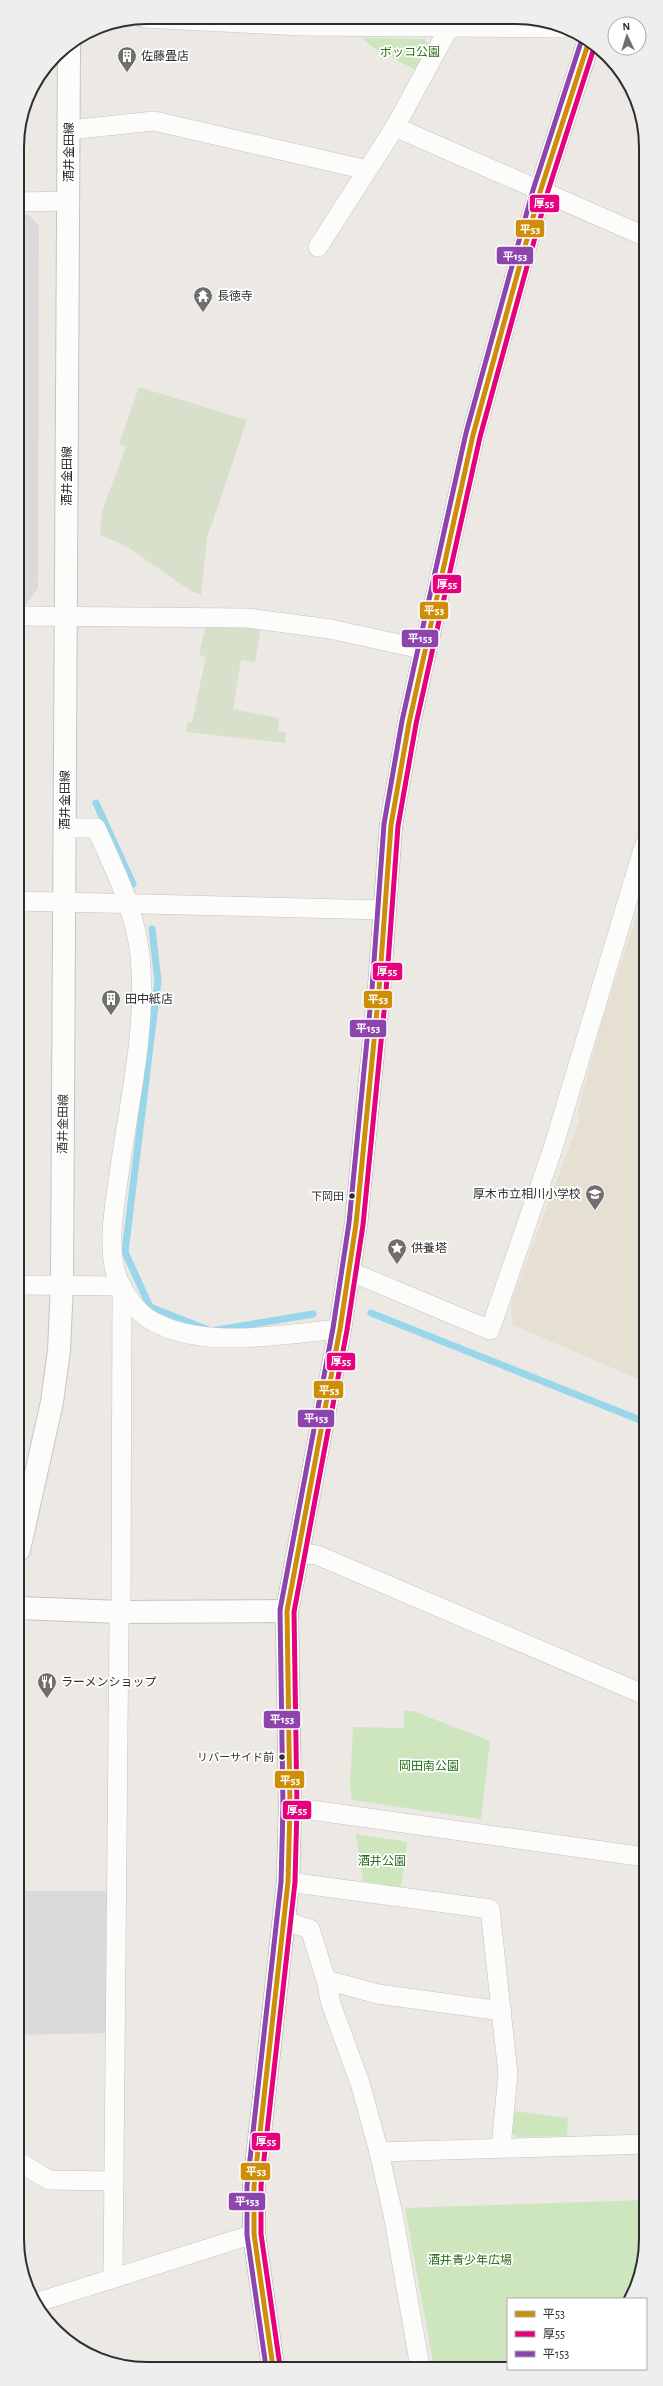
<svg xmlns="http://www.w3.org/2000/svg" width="663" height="2386" font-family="'Alegreya Sans','Noto Sans JP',sans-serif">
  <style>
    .industrial { fill: #dcd9db }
    .education { fill: #e6e0d3 }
    .green { fill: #cee6be }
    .cemetery { fill: #d8e0cc }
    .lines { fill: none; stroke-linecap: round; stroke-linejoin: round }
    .stream { stroke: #99d6ec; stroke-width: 7 }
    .street-casing { stroke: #c5c4c5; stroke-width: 20 }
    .secondary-casing { stroke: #c5c4c5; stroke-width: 24 }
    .street { stroke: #fcfcfb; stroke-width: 19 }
    .secondary { stroke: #fcfcfb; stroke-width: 22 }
    .bus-1-casing { stroke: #fff; stroke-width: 8 }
    .bus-2-casing { stroke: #fff; stroke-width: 8 }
    .bus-3-casing { stroke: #fff; stroke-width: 8 }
    .bus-1 { stroke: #cf8e09; stroke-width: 5 }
    .bus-2 { stroke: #e5007d; stroke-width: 5 }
    .bus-3 { stroke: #8e44ad; stroke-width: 5 }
    .bus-dot { fill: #2e2e2e; stroke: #fff; stroke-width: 1.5 }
    .labels { text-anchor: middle; stroke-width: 3.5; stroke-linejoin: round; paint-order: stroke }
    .bus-label { font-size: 11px; fill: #2e2e2e; stroke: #fff; text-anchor: end }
    .park-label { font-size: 12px; fill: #2c6e1b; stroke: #fff }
    .poi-label { font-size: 12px; fill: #2e2e2e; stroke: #fff; text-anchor: start }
    .street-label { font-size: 12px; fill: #2e2e2e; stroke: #fff }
    .rim { fill: none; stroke: #2e2e2e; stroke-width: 2 }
    .line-badge { stroke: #fff; stroke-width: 1.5 }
    .badge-label { font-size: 11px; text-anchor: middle; font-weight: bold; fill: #fff }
  </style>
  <rect width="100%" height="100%" fill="#ece8e4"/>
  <g class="industrial">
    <path d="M17,215H29L39,226L38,588L26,604H18Z"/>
    <path d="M19,1891H107L108,2033L19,2035Z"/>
  </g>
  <path class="education" d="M644,892L645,1382L513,1325L511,1310L512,1300L579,1121L578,1110L601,1025Z"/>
  <g class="green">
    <path d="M362,38L425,39L429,46L416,70L375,49Z"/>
    <path d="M404,1711H413L490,1741L481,1819L352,1800L350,1786L353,1727L404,1728Z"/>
    <path d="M356,1834L407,1842L401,1888L363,1881Z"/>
    <path d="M513,2111L568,2118L567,2136L517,2137L511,2131Z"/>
    <path d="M646,2200C646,2233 648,2270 630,2299H508V2367H434L405,2208Z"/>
  </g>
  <g class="cemetery">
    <path d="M139,387L247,420L207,538L201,595L191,591L126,546L100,535L102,511L126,447L119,444Z"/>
    <path d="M206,624L261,627L255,662L241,660L233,709L279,718L278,731L286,733L285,743L186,732L188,722H192L206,657L199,655Z"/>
  </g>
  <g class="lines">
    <g class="stream">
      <path d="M96,803L133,884"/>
      <path d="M152,929L158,981L125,1252L150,1307L211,1331L313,1314"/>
      <path d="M371,1313L645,1422"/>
    </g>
    <defs>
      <g id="street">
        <path d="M144,18L302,26L563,28"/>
        <path d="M395,127L644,236"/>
        <path d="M69,130L154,121L367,170"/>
        <path d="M17,202L68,201"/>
        <path d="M318,247L395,127L450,26"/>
        <path d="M18,616L247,618L330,629L426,650"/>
        <path d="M65,828H96C115,870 135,910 140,955C147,1026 130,1097 120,1167C116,1199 108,1234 114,1266C118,1287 136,1313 154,1322C207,1350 282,1334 340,1329"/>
        <path d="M18,901L384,910"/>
        <path d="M349,1271L490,1330L553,1148L644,846"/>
        <path d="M18,1285L122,1286L121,1612L119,1624L113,2278"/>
        <path d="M297,1553L317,1555L645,1695"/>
        <path d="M290,1807L645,1857"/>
        <path d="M288,1882L490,1909L508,2074L501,2147"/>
        <path d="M285,1921L310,1929L326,1980L331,2004L360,2083L379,2152L394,2219L420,2367"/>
        <path d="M326,1980L378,1994L502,2011"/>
        <path d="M379,2152L646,2144"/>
        <path d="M19,2162L49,2180L114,2181"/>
        <path d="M35,2303L254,2234"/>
      </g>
      <g id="secondary">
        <path d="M19,1550L52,1402L59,1350L62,1284L69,46"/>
        <path d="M19,1608L121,1612L287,1611"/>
        <path d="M273,2367L254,2234V2186L288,1882L290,1807L287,1611L340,1329L356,1224L379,990L391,825L409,723L473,435L540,192L589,41"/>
      </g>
    </defs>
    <use href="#street" class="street-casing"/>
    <use href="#secondary" class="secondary-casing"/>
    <use href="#street" class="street"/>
    <use href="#secondary" class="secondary"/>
    <defs>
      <path id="bus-1" d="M273,2367L254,2234V2186L288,1882L290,1807L287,1611L340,1329L356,1224L379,990L391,825L409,723L473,435L540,192L589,41"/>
      <path id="bus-2" d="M280,2366L261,2234V2186L295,1882L297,1807L294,1612L347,1330L363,1225L386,991L398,826L416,724L480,437L547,194L595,45"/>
      <path id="bus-3" d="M266,2367L247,2235V2186L281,1882L283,1807L280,1610L333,1328L349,1223L372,989L384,824L402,721L466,433L533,190L582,39"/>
    </defs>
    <use href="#bus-1" class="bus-1-casing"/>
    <use href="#bus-2" class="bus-2-casing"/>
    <use href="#bus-3" class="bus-3-casing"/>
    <use href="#bus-1" class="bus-1"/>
    <use href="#bus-2" class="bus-2"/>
    <use href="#bus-3" class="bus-3"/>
  </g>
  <defs>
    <symbol id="building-pin" viewBox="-11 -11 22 30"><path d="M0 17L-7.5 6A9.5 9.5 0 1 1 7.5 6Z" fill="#706f6e" stroke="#fff"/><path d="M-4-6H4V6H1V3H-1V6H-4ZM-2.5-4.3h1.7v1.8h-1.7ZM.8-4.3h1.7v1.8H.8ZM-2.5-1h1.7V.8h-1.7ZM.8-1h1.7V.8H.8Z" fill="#fff"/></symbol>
    <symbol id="temple-pin" viewBox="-11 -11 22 30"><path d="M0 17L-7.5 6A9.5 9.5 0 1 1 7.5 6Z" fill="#706f6e" stroke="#fff"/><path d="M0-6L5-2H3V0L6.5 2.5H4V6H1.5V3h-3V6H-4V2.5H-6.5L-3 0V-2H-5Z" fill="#fff"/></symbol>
    <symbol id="school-pin" viewBox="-11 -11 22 30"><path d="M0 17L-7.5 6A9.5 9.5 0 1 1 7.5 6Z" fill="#706f6e" stroke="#fff"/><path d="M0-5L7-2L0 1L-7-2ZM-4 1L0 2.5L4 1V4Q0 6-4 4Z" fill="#fff"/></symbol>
    <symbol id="sight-pin" viewBox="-11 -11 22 30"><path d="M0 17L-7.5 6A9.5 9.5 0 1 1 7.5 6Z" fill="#706f6e" stroke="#fff"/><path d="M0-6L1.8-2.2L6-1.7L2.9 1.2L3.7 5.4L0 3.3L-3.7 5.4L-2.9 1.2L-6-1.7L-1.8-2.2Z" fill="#fff"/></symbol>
    <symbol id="restaurant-pin" viewBox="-11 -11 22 30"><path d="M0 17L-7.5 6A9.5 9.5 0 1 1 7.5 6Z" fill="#706f6e" stroke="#fff"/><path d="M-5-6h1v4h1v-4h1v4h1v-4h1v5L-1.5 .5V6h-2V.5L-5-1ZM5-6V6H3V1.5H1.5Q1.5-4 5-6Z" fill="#fff"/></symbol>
  </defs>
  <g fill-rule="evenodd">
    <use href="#building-pin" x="116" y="45" width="22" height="30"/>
    <use href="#temple-pin" x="192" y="285" width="22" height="30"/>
    <use href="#building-pin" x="100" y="988" width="22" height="30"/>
    <use href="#school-pin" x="584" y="1183" width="22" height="30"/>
    <use href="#sight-pin" x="386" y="1237" width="22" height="30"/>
    <use href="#restaurant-pin" x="36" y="1671" width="22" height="30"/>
  </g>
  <g class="bus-dot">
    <circle cx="352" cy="1196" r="3.5"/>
    <circle cx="282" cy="1757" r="3.5"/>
  </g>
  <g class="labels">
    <g class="bus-label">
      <text x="344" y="1200">下岡田</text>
      <text x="274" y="1761">リバーサイド前</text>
    </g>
    <g class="park-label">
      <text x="410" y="56">ボッコ公園</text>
      <text x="429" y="1770">岡田南公園</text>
      <text x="382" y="1865">酒井公園</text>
      <text x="470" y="2264">酒井青少年広場</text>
    </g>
    <g class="poi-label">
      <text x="141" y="60">佐藤畳店</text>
      <text x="217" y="300">長徳寺</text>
      <text x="125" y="1003">田中紙店</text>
      <text x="581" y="1198" text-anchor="end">厚木市立相川小学校</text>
      <text x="411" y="1252">供養塔</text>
      <text x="61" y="1686">ラーメンショップ</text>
    </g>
    <g class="street-label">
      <text transform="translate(69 152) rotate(-90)" y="4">酒井金田線</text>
      <text transform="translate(67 476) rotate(-90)" y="4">酒井金田線</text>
      <text transform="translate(65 800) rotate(-90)" y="4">酒井金田線</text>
      <text transform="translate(63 1124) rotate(-89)" y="4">酒井金田線</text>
    </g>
  </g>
  <path d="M0 0H663V2386H0ZM147 24H516A123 123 0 0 1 639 147V2239A123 123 0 0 1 516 2362H147A123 123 0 0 1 24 2239V147A123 123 0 0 1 147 24Z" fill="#eee" fill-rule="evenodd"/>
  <path class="rim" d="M147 24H516A123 123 0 0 1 639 147V2239A123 123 0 0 1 516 2362H147A123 123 0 0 1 24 2239V147A123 123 0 0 1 147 24Z"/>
  <g class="line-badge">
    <rect x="529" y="194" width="31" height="19" rx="4" fill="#e5007d"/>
    <rect x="515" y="219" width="30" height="19" rx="4" fill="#cf8e09"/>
    <rect x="496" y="246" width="38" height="19" rx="4" fill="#8e44ad"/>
    <rect x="432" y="574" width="30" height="20" rx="4" fill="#e5007d"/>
    <rect x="419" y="601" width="30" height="19" rx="4" fill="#cf8e09"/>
    <rect x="401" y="629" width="38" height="19" rx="4" fill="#8e44ad"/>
    <rect x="372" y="962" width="31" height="19" rx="4" fill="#e5007d"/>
    <rect x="363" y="990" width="30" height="19" rx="4" fill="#cf8e09"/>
    <rect x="349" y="1019" width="38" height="19" rx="4" fill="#8e44ad"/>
    <rect x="326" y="1352" width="30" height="19" rx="4" fill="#e5007d"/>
    <rect x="313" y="1380" width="31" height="19" rx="4" fill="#cf8e09"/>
    <rect x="297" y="1409" width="38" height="19" rx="4" fill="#8e44ad"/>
    <rect x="263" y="1710" width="38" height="19" rx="4" fill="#8e44ad"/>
    <rect x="274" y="1770" width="31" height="19" rx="4" fill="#cf8e09"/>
    <rect x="282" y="1800" width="30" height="20" rx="4" fill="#e5007d"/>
    <rect x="251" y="2132" width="30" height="19" rx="4" fill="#e5007d"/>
    <rect x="240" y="2162" width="31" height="19" rx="4" fill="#cf8e09"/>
    <rect x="228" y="2192" width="38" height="19" rx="4" fill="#8e44ad"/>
  </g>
  <g class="badge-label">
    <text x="544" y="207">厚55</text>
    <text x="530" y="233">平53</text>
    <text x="515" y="260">平153</text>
    <text x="447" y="588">厚55</text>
    <text x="434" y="614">平53</text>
    <text x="420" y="642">平153</text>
    <text x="387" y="975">厚55</text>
    <text x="378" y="1003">平53</text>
    <text x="368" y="1032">平153</text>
    <text x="341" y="1365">厚55</text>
    <text x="329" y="1394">平53</text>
    <text x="316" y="1422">平153</text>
    <text x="282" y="1723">平153</text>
    <text x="290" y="1784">平53</text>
    <text x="297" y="1814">厚55</text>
    <text x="266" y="2145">厚55</text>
    <text x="256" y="2175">平53</text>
    <text x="247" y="2205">平153</text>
  </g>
  <rect x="507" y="2298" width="140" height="72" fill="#ffffff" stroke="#ababab"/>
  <rect x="515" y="2311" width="20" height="6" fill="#cf8e09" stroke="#ababab"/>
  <text x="543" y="2318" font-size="12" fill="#2e2e2e">平53</text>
  <rect x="515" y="2331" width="20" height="6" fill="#e5007d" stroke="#ababab"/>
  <text x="543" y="2338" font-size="12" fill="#2e2e2e">厚55</text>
  <rect x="515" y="2351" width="20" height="6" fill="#8e44ad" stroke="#ababab"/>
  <text x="543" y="2358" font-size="12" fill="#2e2e2e">平153</text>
  <g transform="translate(627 36) rotate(356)"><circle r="19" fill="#ffffff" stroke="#ababab"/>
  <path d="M0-3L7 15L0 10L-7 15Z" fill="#706f6e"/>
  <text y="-6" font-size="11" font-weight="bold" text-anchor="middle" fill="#2e2e2e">N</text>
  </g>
</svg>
